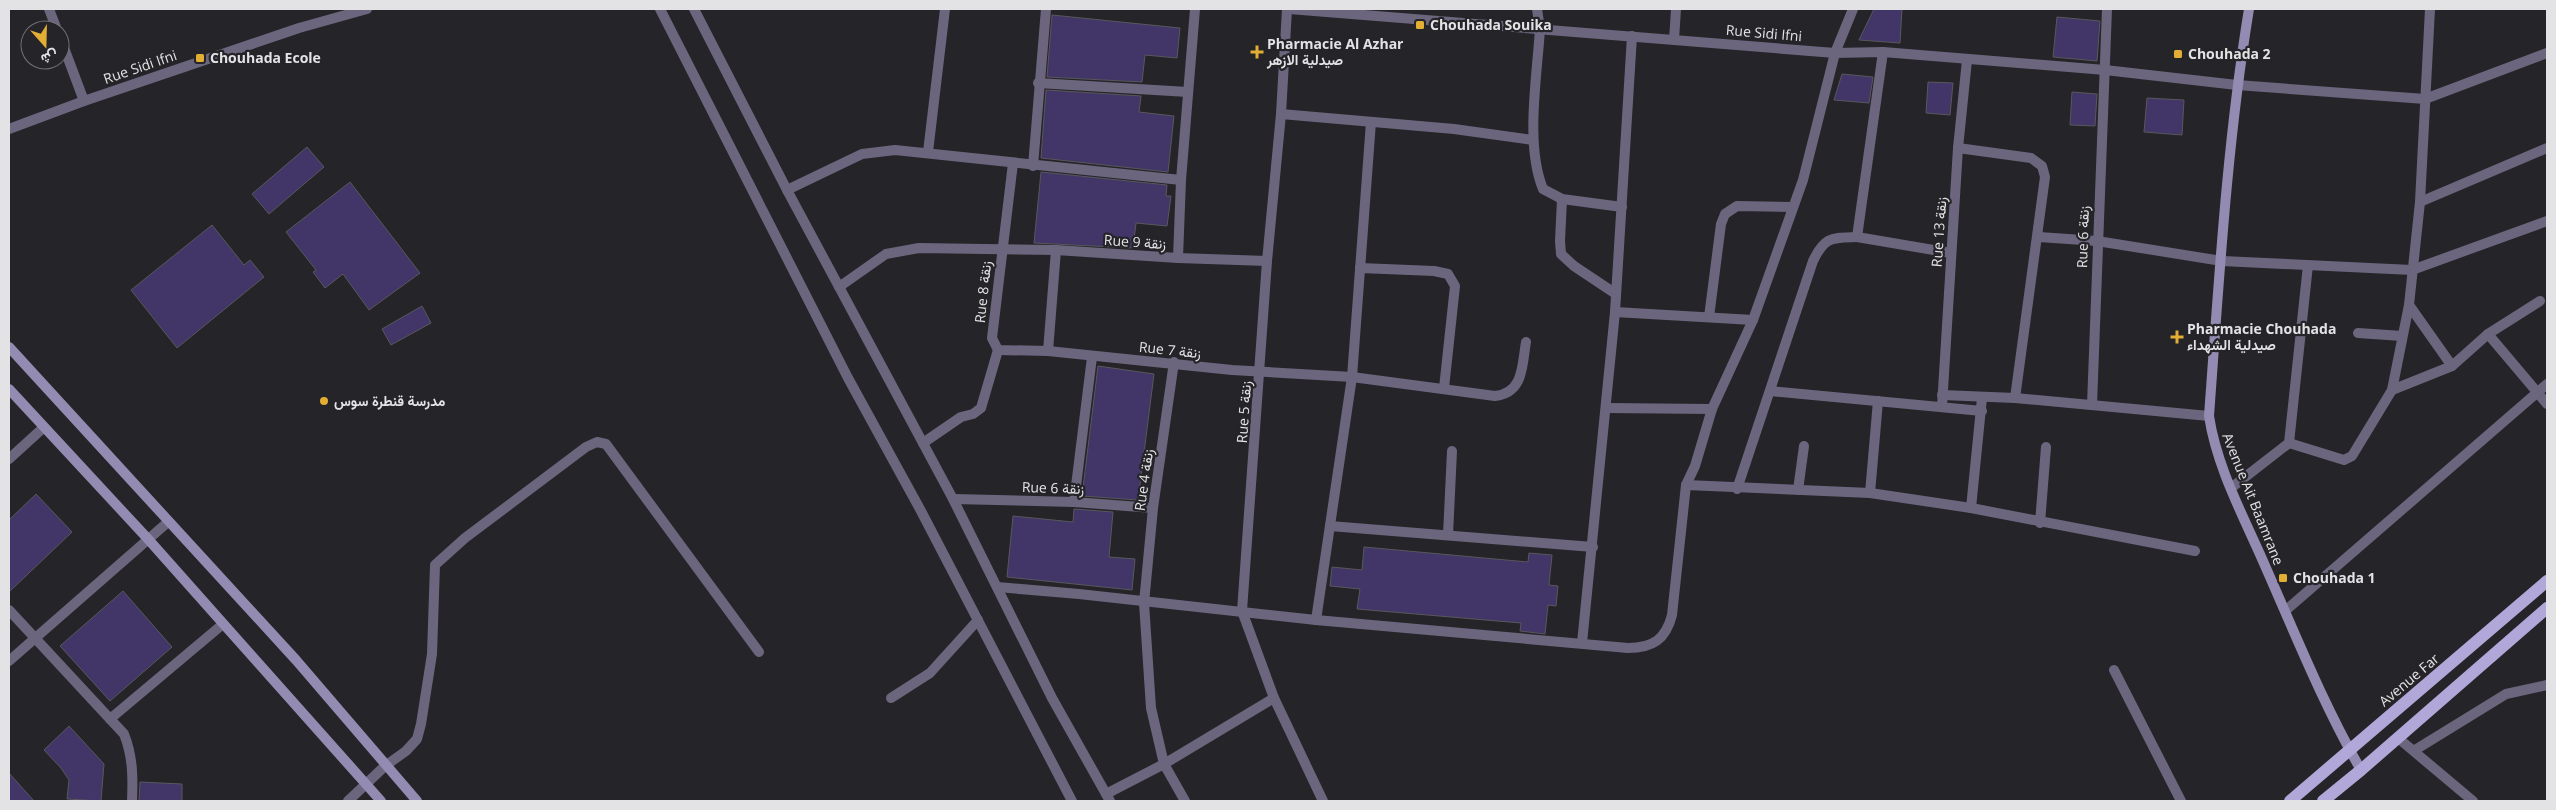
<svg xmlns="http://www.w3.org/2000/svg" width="2556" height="810" font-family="'Open Sans',Vazirmatn,sans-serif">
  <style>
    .building { fill: #423567; stroke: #59585c }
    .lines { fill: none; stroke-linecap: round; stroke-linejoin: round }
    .lane { stroke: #6b667e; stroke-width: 10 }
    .street { stroke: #6b667e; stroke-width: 10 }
    .secondary { stroke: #938bb2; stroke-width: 10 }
    .primary { stroke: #b1a7d9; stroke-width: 12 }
    .poi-dot { fill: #e3ae34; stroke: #252428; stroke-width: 2 }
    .labels { text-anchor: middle; stroke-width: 4.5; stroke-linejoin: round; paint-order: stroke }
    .poi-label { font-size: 14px; font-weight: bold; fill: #e3e3e5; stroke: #252428; text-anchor: start }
    .street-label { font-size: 14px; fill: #e3e3e5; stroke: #252428 }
  </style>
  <rect width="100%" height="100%" fill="#252428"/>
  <g class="building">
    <path d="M1874,9H1902L1900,43L1859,40Z"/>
    <path d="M1052,15L1180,28L1177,58L1145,55L1142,82L1047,77Z"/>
    <path d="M2057,17L2100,21L2097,61L2053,57Z"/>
    <path d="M1842,74L1873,77L1869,103L1834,100Z"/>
    <path d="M1928,82L1953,83L1950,115L1926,113Z"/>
    <path d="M1046,90L1141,96L1139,112L1174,116L1168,172L1041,158Z"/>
    <path d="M2072,92L2097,94L2095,126L2070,125Z"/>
    <path d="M2147,98L2184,100L2182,135L2144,132Z"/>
    <path d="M307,147L324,167L269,214L252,194Z"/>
    <path d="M1041,172L1167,185L1166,196H1171L1167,226L1136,223L1133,248L1034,243Z"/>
    <path d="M350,182L420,273L369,310L343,274L325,288L313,272L316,270L286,232Z"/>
    <path d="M212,225L244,265L250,260L264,277L177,348L131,290Z"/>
    <path d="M422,306L431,323L391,345L382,329Z"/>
    <path d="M1098,366L1154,374L1138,500L1082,496Z"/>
    <path d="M36,494L72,532L9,592V520Z"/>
    <path d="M1074,509L1113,512L1109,557L1135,559L1132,590L1007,577L1013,516L1073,522Z"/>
    <path d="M1364,547L1528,562L1529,553L1552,555L1549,585L1558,586L1556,606L1548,605L1545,634L1520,631L1521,623L1357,609L1360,589L1330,586L1332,567L1362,570Z"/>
    <path d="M123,591L172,647L110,701L60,646Z"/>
    <path d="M69,726L104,764L101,801L67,799L69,780L61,768L44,750Z"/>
    <path d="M9,773L34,801H9Z"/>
    <path d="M140,782L182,784V801H139Z"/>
  </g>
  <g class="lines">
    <g class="lane">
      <path d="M1537,9L1540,29"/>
      <path d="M1562,199L1560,241L1561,254L1574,266L1616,294"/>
      <path d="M1942,395L2015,398L2209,416"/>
      <path d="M1448,535L1452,451"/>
      <path d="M891,698L930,673L978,620"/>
      <path d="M385,766L406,751L417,739L421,724L432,654L435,565L465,538L586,447L597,442L606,444L759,652"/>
    </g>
    <g class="street">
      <path d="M49,9L57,30"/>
      <path d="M660,9L848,378L921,511L1072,801"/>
      <path d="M694,9L787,190L953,499L1052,698L1110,801"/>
      <path d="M1287,9L1281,114L1267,261L1242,611L1274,698L1323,801"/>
      <path d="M1289,9L1835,53L1883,52L2105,70L2237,85L2425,99L2547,53"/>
      <path d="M2430,9L2420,202L2409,305L2392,390L2452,366L2488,334L2547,404"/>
      <path d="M1540,29C1537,77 1525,145 1543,189L1562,199L1622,207"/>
      <path d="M60,37L84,101"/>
      <path d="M1674,40L1676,9"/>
      <path d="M1038,83L1188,92"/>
      <path d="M1281,114L1454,129L1533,140"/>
      <path d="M9,129L84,101L299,28L367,9"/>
      <path d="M1958,148L2031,158L2042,166L2045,177L2015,398"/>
      <path d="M928,152L945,9"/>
      <path d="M1013,163L992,338L998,350L1048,351L1232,370L1352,377L1495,396C1524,393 1522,365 1526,342"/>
      <path d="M1033,166L1046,9"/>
      <path d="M787,190L862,154L895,150L1181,180"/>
      <path d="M2420,202L2547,148"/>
      <path d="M1857,237L1951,253"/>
      <path d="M2039,237L2097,241L2222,261L2412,270L2547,221"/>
      <path d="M1178,258L1181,180L1195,9"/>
      <path d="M1360,268L1434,271L1448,274L1455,286L1444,388"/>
      <path d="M839,287L886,254L919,248L1056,250L1178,258L1267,261"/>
      <path d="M2409,305L2452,366"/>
      <path d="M1615,312L1753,320"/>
      <path d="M1709,317L1721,224L1725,214L1737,206L1793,207"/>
      <path d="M2358,333L2402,336"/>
      <path d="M2488,334L2540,301"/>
      <path d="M1048,351L1056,250"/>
      <path d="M1174,362L1153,508L1144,603L1151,708L1164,764L1185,801"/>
      <path d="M1770,391L1982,411"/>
      <path d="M2092,405L2107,9"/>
      <path d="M1942,406L1958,148L1967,60"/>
      <path d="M1606,408L1712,409"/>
      <path d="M923,443L961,417L973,414L981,408L998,350"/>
      <path d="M2289,443L2308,265"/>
      <path d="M9,459L43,428"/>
      <path d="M1686,485L1870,493L1971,508L2195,551"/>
      <path d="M2231,488L2289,443L2344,460L2352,456L2392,390"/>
      <path d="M1737,489L1813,261C1825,236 1832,238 1857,237L1883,52"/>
      <path d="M1798,490L1804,446"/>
      <path d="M1870,493L1878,401"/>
      <path d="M953,499L1074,502L1153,508"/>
      <path d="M1074,502L1092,357"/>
      <path d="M1971,508L1982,398"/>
      <path d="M2040,523L2046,447"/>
      <path d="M1330,526L1593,547"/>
      <path d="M997,587L1079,594L1316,620L1628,648C1653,648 1666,639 1672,615L1686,485L1695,466L1712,409L1753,320L1803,180L1835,53L1853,9"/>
      <path d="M9,610L124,734C133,757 133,777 132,801"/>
      <path d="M2285,611L2547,384"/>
      <path d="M1316,620L1352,377L1371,122"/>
      <path d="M1582,643L1615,312L1632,36"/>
      <path d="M9,661L168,522"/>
      <path d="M2114,670L2181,801"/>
      <path d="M110,719L223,624"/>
      <path d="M2398,738L2473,801"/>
      <path d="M2415,750L2506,694L2547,685"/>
      <path d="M1106,794L1164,764L1274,698"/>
      <path d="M348,801L385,766"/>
    </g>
    <g class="secondary">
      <path d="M2249,9C2227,143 2219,280 2209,416C2217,469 2245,519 2266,568C2296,636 2324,706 2361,770"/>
      <path d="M9,347L296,660L417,801"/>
      <path d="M9,389L148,539L381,801"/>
    </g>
    <g class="primary">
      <path d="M2290,801L2547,581"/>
      <path d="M2323,801L2361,770L2547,608"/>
    </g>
  </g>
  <g class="poi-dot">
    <rect x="1415" y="20" width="10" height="10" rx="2.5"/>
    <path d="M1254.5 44.5h5v5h5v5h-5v5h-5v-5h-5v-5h5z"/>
    <rect x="2173" y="49" width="10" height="10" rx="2.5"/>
    <rect x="195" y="53" width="10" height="10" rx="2.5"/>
    <path d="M2174.5 329.5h5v5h5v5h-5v5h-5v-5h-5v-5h5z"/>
    <circle cx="324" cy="401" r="5"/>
    <rect x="2278" y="573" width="10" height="10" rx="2.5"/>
  </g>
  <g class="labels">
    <g class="poi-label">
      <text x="1430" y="30">Chouhada Souika</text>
      <text x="1267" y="49">Pharmacie Al Azhar<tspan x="1267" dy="16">صيدلية الازهر</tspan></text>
      <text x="2188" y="59">Chouhada 2</text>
      <text x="210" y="63">Chouhada Ecole</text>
      <text x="2187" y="334">Pharmacie Chouhada<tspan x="2187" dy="16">صيدلية الشهداء</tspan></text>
      <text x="334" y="406">مدرسة قنطرة سوس</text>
      <text x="2293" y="583">Chouhada 1</text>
    </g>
    <g class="street-label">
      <text transform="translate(1764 33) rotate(5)" y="5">Rue Sidi Ifni</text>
      <text transform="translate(140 67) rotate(-19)" y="5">Rue Sidi Ifni</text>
      <text transform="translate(1939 232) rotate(-86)" y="5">Rue 13 زنقة</text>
      <text transform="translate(2083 237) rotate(-88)" y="5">Rue 6 زنقة</text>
      <text transform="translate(1135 242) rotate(4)" y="5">Rue 9 زنقة</text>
      <text transform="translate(983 292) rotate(-84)" y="5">Rue 8 زنقة</text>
      <text transform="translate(1170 350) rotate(6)" y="5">Rue 7 زنقة</text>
      <text transform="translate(1244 412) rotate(-86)" y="5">Rue 5 زنقة</text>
      <text transform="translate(1144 480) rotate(-82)" y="5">Rue 4 زنقة</text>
      <text transform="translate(1053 488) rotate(2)" y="5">Rue 6 زنقة</text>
      <text transform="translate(2253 499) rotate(68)" y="5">Avenue Ait Baamrane</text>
      <text transform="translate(2409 680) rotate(-40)" y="5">Avenue Far</text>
    </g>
  </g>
  <rect width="2556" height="810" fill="none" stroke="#e3e3e5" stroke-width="20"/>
  <g transform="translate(45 45) rotate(160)"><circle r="24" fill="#252428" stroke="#717074"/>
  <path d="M0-4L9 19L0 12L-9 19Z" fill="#e3ae34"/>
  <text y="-8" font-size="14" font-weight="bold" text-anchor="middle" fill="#e3e3e5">ش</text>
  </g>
</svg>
